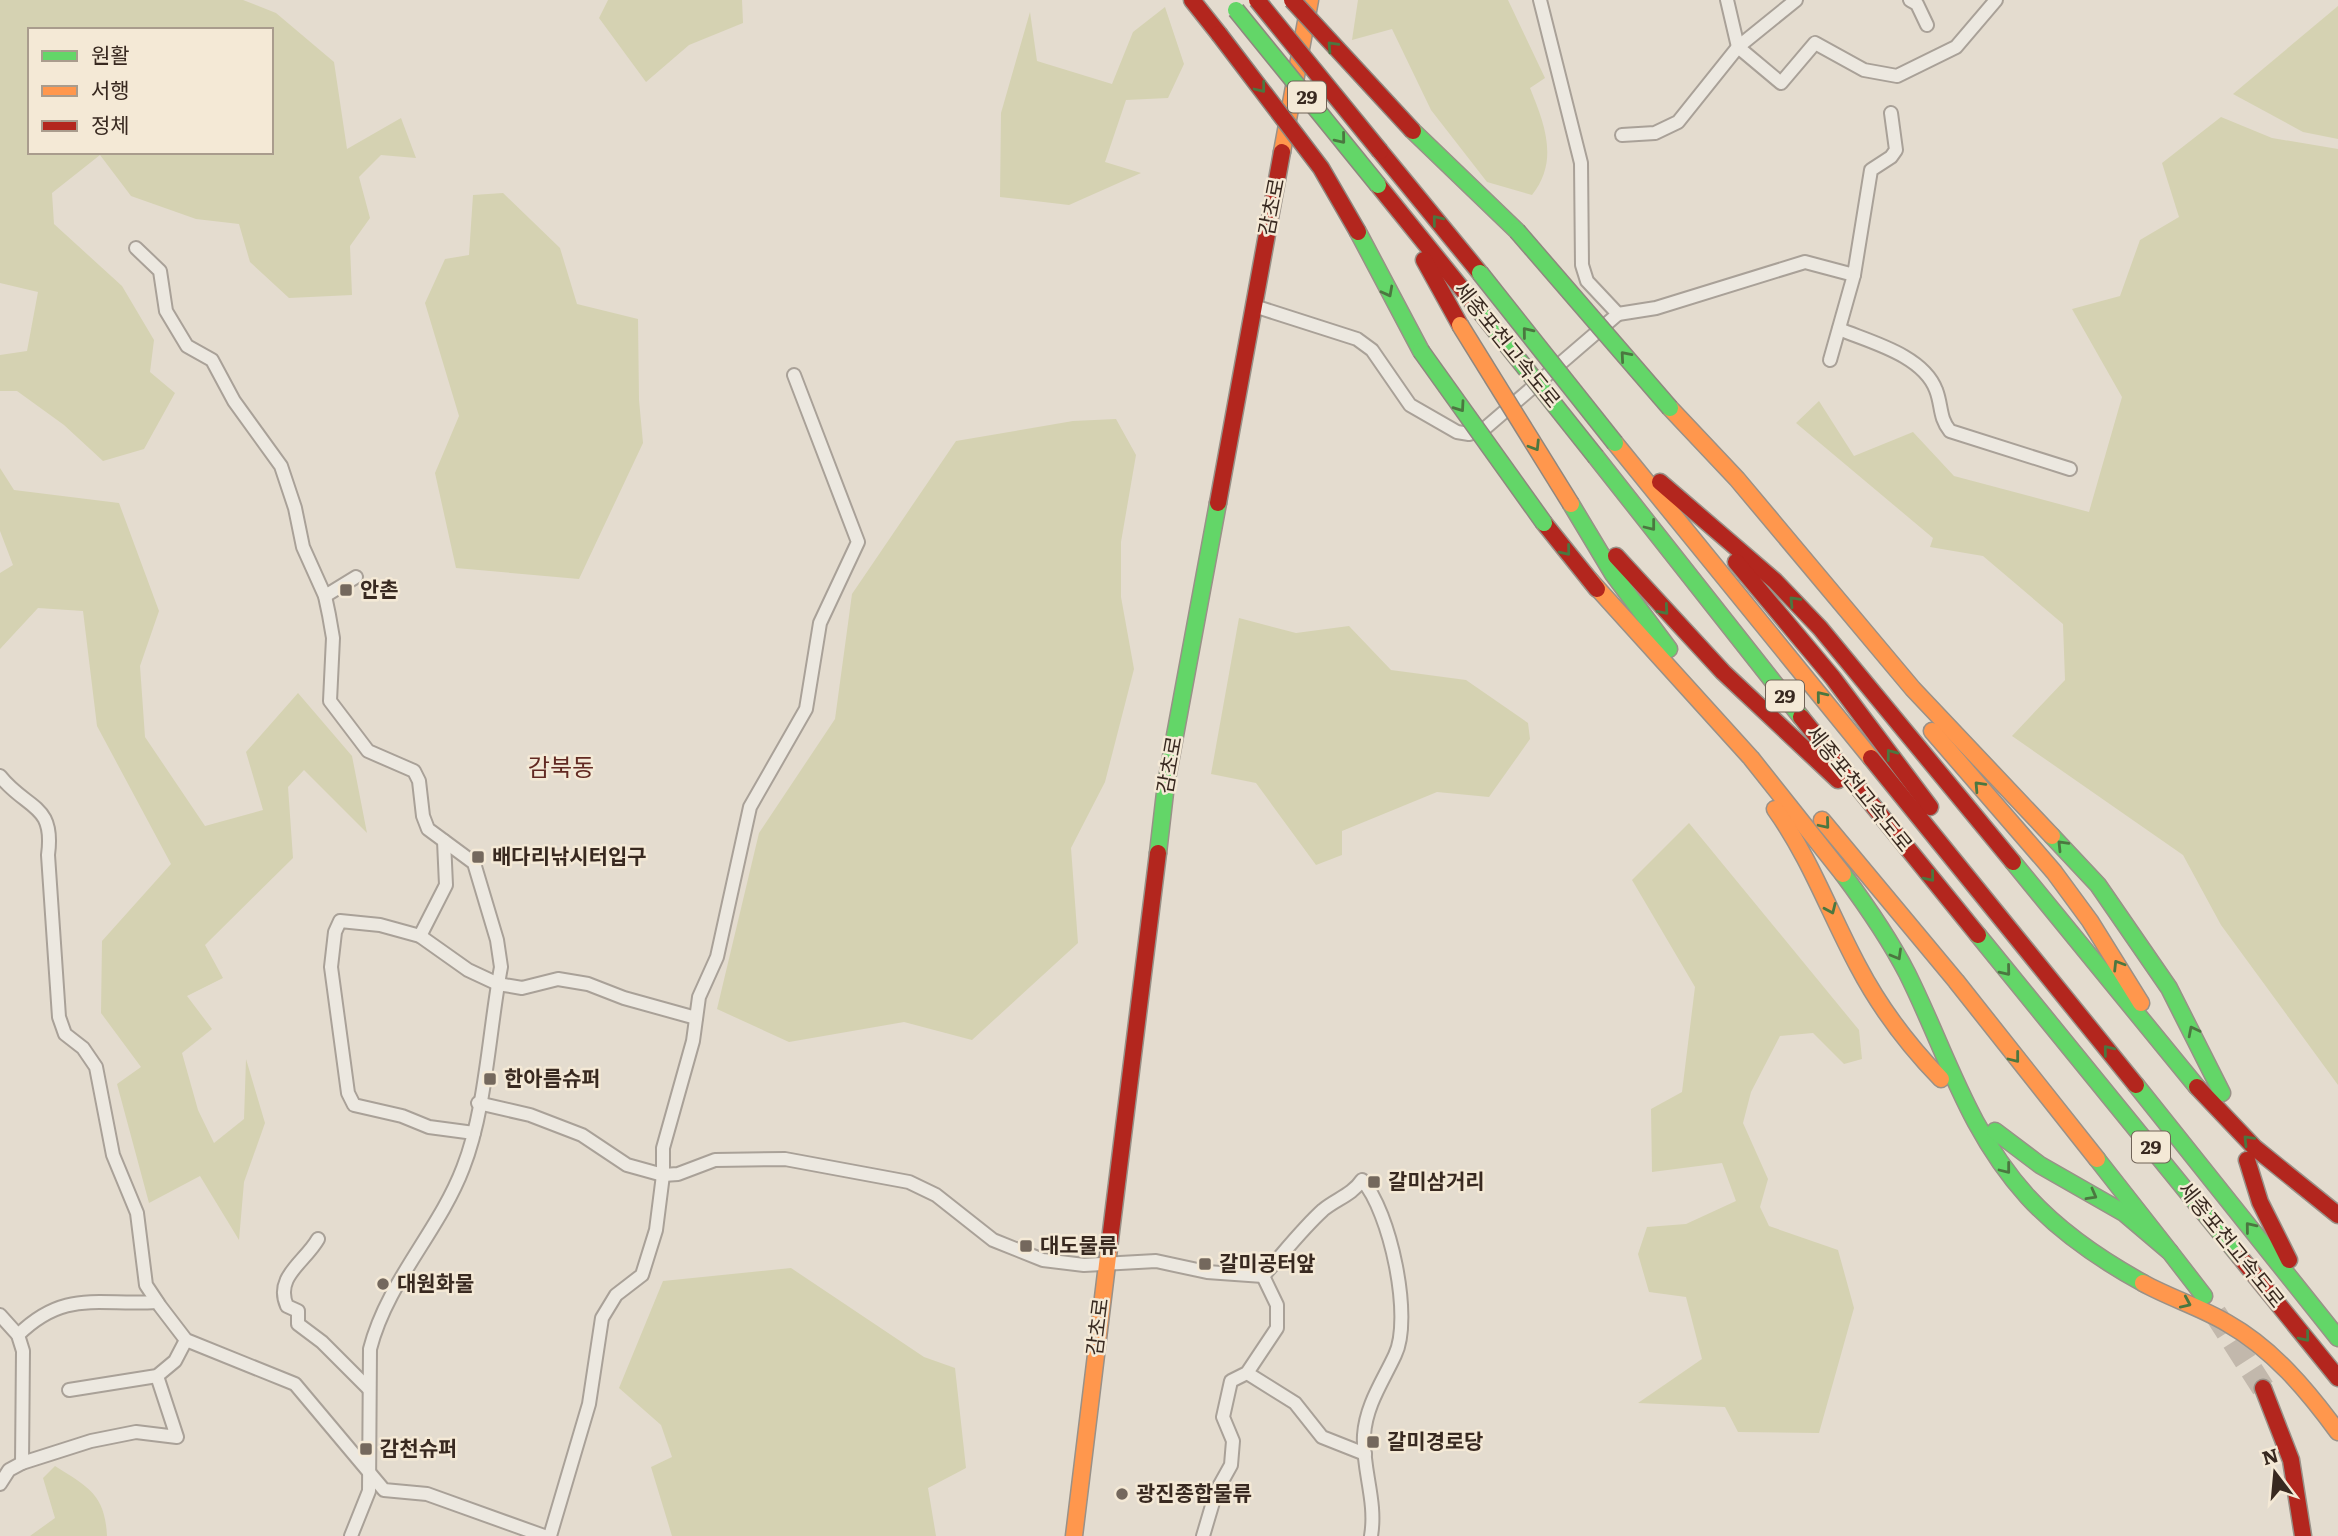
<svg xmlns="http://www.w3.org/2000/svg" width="2338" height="1536" font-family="Literata,'Noto Sans KR',serif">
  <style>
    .green { fill: #d5d2b2; fill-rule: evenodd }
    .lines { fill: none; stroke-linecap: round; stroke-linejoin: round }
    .highway-tunnel { stroke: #c2b8ac; stroke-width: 23; stroke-dasharray: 23 11; stroke-linecap: butt }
    .street-casing { stroke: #a9a198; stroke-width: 16 }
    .fast-casing { stroke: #999188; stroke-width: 19 }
    .slow-casing { stroke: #999188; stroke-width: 19 }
    .jam-casing { stroke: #999188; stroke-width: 19 }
    .street { stroke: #ece8e0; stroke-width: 12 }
    .fast { stroke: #63d668; stroke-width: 16 }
    .slow { stroke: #ff974d; stroke-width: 16 }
    .jam { stroke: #b3261e; stroke-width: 16 }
    .fast-bridge-casing { stroke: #8f877f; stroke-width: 19; stroke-linecap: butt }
    .slow-bridge-casing { stroke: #8f877f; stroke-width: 19; stroke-linecap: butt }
    .jam-bridge-casing { stroke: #8f877f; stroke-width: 19; stroke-linecap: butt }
    .fast-bridge { stroke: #63d668; stroke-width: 16 }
    .slow-bridge { stroke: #ff974d; stroke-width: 16 }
    .jam-bridge { stroke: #b3261e; stroke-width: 16 }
    .oneway { stroke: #4b7740 }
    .poi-dot { fill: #74685d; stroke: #f4e9d6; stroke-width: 2.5 }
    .labels { text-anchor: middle; stroke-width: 5; stroke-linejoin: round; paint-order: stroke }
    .shield { fill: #f4e9d6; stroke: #706357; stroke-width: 2 }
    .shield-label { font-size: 19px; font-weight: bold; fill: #382920 }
    .street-label { font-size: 21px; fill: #382920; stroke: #f4e9d6 }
    .poi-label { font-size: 21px; font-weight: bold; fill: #382920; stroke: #f4e9d6; text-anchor: start }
    .quarter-label { font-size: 24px; fill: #622922; stroke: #f4e9d6 }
  </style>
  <rect width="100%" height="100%" fill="#e4dccf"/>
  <g class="green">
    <path d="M0,0H243L276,13L334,62L347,149L401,118L416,158L381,155L359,177L370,218L350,246L352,295L289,298L250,262L239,224L196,219L131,196L100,155L52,193L54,224L122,286L154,340L150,372L175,393L144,449L103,461L64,425L17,391H0V355L27,351L38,292L0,283ZM30,30H271V152H30Z"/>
    <path d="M608,0H742L743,23L689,45L646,82L599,18Z"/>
    <path d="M1358,0H1508L1545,78L1530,88C1545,125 1559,161 1532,195L1487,182L1431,110L1392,29L1352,40Z"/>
    <path d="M2338,6V139L2303,132L2233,94Z"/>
    <path d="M1165,7L1184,64L1168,98L1126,100L1105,162L1141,173L1069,205L1000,197L1001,113L1030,12L1037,61L1112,84L1133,32Z"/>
    <path d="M2221,117L2272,138L2338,149V1085L2221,925L2183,855L2012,736L2065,680L2063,624L1983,556L1930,547L1933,538L1796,423L1819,401L1854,456L1913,432L1954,476L2089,512L2122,397L2072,309L2120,296L2140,240L2179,217L2162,163Z"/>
    <path d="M503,193L560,248L577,304L638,319L639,400L643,443L579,579L456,568L435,473L459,416L425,303L445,259L469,255L473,195Z"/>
    <path d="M1116,419L1136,455L1121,542V597L1134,669L1105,782L1071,848L1078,943L972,1040L904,1022L789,1042L717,1009L759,833L835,719L852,594L956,441L1073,421Z"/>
    <path d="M0,468L14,490L119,503L159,611L140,666L145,737L205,826L263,810L246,752L298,693L352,756L367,833L304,770L288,787L293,858L205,945L223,978L187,996L212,1029L182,1053L198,1110L214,1143L244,1119L246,1059L265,1123L244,1182L239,1240L200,1176L149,1203L117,1084L141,1067L101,1013L102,941L171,864L97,726L83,611L38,608L0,649V573L13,565L0,531Z"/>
    <path d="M1239,618L1296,633L1349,626L1391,670L1466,680L1528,723L1530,739L1489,797L1437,792L1342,831V855L1316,865L1256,783L1211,774Z"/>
    <path d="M1689,823L1859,1030L1862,1059L1844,1064L1813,1033L1780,1036L1751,1092L1743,1123L1768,1179L1760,1207L1769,1226L1838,1250L1854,1308L1819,1433L1738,1432L1725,1407L1638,1403L1702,1359L1686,1297L1649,1292L1638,1254L1647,1227L1686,1224L1736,1201L1722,1163L1652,1172L1651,1109L1682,1092L1695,987L1632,880Z"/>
    <path d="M791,1268L924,1357L955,1368L966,1468L928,1488L936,1536H672L651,1467L672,1457L661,1425L619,1388L663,1281Z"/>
    <path d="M55,1466C88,1487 105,1494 107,1536H30L55,1518L43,1478Z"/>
  </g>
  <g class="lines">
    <path class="highway-tunnel" d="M2215,1313L2263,1388"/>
    <defs>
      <g id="street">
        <path d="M1727,0L1738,47L1781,83L1815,43L1864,70L1897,76L1956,47L1996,0"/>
        <path d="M1910,0L1917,4L1927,25"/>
        <path d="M1622,135L1655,133L1678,122L1738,47L1796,0"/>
        <path d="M136,248L160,271L166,311L187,346L212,360L234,401L281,466L295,508L303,547L325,596L329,615L333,638L330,701L368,751L414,771L419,781L423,816L428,829L474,863L497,940L501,967C489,1030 486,1110 463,1168C439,1231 387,1282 370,1349L369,1491L351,1536"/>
        <path d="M1254,306L1357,339L1372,350L1410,405L1457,432L1469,434L1483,430L1618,314L1587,281L1582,265L1581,163L1540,0"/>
        <path d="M1618,314L1656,308L1805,262L1854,275L1871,170L1891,157L1896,150L1891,113"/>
        <path d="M1839,329C1870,342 1923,355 1936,390C1942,405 1939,418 1950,431L2070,469"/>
        <path d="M1830,360L1854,275"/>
        <path d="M325,596L356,577"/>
        <path d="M0,776C27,810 55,803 48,855L59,1017L65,1034L83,1048L96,1067L113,1155L137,1213L146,1285L160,1306L186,1340L295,1384L384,1490L427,1494L544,1536"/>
        <path d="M420,936L446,885L444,841"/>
        <path d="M478,1103L530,1115L582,1135L627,1165L663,1175L678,1174L715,1160L785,1159L909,1182L936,1195L993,1240L1043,1260L1084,1265L1156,1261L1207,1272L1263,1276C1283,1254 1301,1230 1323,1210C1336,1199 1352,1195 1362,1180C1390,1211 1413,1318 1395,1355C1383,1381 1366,1405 1364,1435C1362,1469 1377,1501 1371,1536"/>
        <path d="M474,1133L429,1127L402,1116L354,1105L348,1093L331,967L335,932L340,921L380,925L420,936L468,970L498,984L522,988L558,979L588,984L624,998L696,1018"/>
        <path d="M318,1239C305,1262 274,1277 287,1306L298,1311V1324L322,1342L369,1389"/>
        <path d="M0,1315L18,1335L23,1351L22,1463"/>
        <path d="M18,1335C65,1289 98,1306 157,1302"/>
        <path d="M1247,1373L1295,1403L1322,1437L1365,1454"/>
        <path d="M69,1390L157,1376L175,1361L186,1340"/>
        <path d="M0,1484L9,1470L22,1463L91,1441L136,1432L177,1437L157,1376"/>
        <path d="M550,1536L589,1404L602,1318L616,1295L642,1275L656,1230L663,1175V1148L693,1041L699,997L717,957L750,807L806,709L820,623L858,542L794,375"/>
        <path d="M1203,1536L1216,1492L1231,1465L1233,1441L1223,1417L1231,1381L1247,1373L1277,1328V1305L1263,1276"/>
      </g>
      <g id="fast">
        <path d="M1413,131L1517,231"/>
        <path d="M1358,232L1421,351"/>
        <path d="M1596,457L1801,717"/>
        <path d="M1571,504L1613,574L1669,649"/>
        <path d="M2052,836L2098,885L2169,988L2222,1093"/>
        <path d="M1158,853L1166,784L1218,503"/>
        <path d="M2013,862L2197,1087"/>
        <path d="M1843,874C1866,905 1889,938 1907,973C1946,1051 1967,1130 2028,1197C2061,1233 2101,1260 2143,1283"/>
        <path d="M1978,935L2240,1257"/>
        <path d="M2136,1085L2338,1338"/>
        <path d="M1995,1131L2040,1165L2124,1213L2170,1252L2204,1296"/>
        <path d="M2097,1159L2170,1252"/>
      </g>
      <g id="slow">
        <path d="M1282,152L1310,0"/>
        <path d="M1670,408L1737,479L1913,689L2052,836"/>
        <path d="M1615,443L1871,758"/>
        <path d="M1589,579L1751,758L1843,874"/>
        <path d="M1932,731L2054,872L2090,921L2141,1003"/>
        <path d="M1775,809C1810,858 1830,914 1858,966C1880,1008 1908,1045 1941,1079"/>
        <path d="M1822,820L1956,981L2097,1159"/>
        <path d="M2143,1283C2170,1298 2200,1307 2227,1323C2273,1349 2307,1390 2338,1432"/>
        <path d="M1074,1536L1109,1248"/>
      </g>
      <g id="jam">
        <path d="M1192,0L1219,34"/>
        <path d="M1380,151L1480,273"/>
        <path d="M1378,185L1479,310"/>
        <path d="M1424,260L1460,325"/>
        <path d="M1660,482L1775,581L1820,628L2013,862"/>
        <path d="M1218,503L1282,152"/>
        <path d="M1544,523L1597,589"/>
        <path d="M1616,556L1723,672L1838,780"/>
        <path d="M1736,562L1833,678L1930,807"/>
        <path d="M1801,717L1978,935"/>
        <path d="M1871,758L2136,1085"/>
        <path d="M2197,1087L2255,1148L2338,1215"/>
        <path d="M2247,1160L2260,1202L2289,1260"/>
        <path d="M1109,1248L1158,853"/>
        <path d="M2240,1257L2338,1378"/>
        <path d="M2263,1388L2291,1460L2303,1536"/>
      </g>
    </defs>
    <use href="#street" class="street-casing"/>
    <use href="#fast" class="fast-casing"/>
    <use href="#slow" class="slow-casing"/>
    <use href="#jam" class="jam-casing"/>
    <use href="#street" class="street"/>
    <use href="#fast" class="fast"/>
    <use href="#slow" class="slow"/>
    <use href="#jam" class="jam"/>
    <defs>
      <g id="fast-bridge">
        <path d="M1236,10L1378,185"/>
        <path d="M1517,231L1670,408"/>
        <path d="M1480,273L1615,443"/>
        <path d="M1479,310L1596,457"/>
        <path d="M1421,351L1544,523"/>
      </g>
      <path id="slow-bridge" d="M1460,325L1571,504"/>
      <g id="jam-bridge">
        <path d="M1257,0L1380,151"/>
        <path d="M1292,0L1413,131"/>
        <path d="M1219,34L1321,168L1358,232"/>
      </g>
    </defs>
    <use href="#fast-bridge" class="fast-bridge-casing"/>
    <use href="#slow-bridge" class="slow-bridge-casing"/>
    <use href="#jam-bridge" class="jam-bridge-casing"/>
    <use href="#fast-bridge" class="fast-bridge"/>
    <use href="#slow-bridge" class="slow-bridge"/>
    <use href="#jam-bridge" class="jam-bridge"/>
  </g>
  <defs><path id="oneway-chevron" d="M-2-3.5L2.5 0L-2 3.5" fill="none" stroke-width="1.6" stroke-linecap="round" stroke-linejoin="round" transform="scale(1.75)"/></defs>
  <g class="oneway">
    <use href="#oneway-chevron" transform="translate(1332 46) rotate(-133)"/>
    <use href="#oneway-chevron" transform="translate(1261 88) rotate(52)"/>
    <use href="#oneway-chevron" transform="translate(1341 139) rotate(51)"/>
    <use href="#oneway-chevron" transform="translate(1437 220) rotate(-129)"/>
    <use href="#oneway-chevron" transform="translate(1388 292) rotate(62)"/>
    <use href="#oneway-chevron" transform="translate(1527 332) rotate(-129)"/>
    <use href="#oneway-chevron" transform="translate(1625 356) rotate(-131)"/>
    <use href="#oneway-chevron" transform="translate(1460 407) rotate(55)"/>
    <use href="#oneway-chevron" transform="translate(1535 446) rotate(58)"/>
    <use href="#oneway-chevron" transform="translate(1651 526) rotate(52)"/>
    <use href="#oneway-chevron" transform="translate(1566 551) rotate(51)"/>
    <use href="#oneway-chevron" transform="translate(1794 601) rotate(-134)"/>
    <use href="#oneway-chevron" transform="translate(1664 610) rotate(49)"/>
    <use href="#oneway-chevron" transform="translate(1821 696) rotate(-129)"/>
    <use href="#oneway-chevron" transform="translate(1891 754) rotate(-127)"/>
    <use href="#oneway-chevron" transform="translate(1979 786) rotate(-133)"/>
    <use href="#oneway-chevron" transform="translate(1825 824) rotate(50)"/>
    <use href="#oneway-chevron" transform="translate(2062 845) rotate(-134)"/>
    <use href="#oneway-chevron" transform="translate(1930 877) rotate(51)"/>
    <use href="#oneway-chevron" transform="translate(1831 909) rotate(66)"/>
    <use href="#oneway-chevron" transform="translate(1897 955) rotate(60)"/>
    <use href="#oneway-chevron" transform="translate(2118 965) rotate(-122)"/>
    <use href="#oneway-chevron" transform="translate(2006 971) rotate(51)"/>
    <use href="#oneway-chevron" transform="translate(2193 1031) rotate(-117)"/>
    <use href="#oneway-chevron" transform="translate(2108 1050) rotate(-129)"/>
    <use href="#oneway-chevron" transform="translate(2015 1058) rotate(52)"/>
    <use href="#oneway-chevron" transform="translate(2248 1140) rotate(-134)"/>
    <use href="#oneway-chevron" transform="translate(2006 1169) rotate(52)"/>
    <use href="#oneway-chevron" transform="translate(2092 1195) rotate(29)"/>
    <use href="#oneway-chevron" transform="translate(2250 1227) rotate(-129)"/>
    <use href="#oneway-chevron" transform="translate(2186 1303) rotate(24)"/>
    <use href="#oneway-chevron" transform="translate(2305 1337) rotate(51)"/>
  </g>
  <g class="poi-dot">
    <rect x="339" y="583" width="14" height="14" rx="3.5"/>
    <rect x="471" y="850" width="14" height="14" rx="3.5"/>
    <rect x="483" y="1072" width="14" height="14" rx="3.5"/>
    <rect x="1367" y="1175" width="14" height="14" rx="3.5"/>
    <rect x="1019" y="1239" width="14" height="14" rx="3.5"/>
    <rect x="1198" y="1257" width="14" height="14" rx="3.5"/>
    <circle cx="383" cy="1284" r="7"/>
    <rect x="1366" y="1435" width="14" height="14" rx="3.5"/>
    <rect x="359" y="1442" width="14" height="14" rx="3.5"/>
    <circle cx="1122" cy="1494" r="7"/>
  </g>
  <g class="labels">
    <g class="shield">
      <rect x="1288" y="81.5" width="38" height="31" rx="5"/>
      <rect x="1766" y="680.5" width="38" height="31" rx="5"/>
      <rect x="2132" y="1131.5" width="38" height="31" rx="5"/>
    </g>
    <g class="shield-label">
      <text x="1307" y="104">29</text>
      <text x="1785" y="703">29</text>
      <text x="2151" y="1154">29</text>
    </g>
    <g class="street-label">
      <text transform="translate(1272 207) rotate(-79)" y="7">감초로</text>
      <text transform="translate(1507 345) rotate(51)" y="7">세종포천고속도로</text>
      <text transform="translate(1170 765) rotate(-80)" y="7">감초로</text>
      <text transform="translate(1859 789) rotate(51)" y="7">세종포천고속도로</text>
      <text transform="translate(2231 1245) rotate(51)" y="7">세종포천고속도로</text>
      <text transform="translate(1098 1327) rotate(-83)" y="7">감초로</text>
    </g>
    <g class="poi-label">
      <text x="360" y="597">안촌</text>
      <text x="492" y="864">배다리낚시터입구</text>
      <text x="504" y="1086">한아름슈퍼</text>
      <text x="1388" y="1189">갈미삼거리</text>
      <text x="1040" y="1253">대도물류</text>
      <text x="1219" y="1271">갈미공터앞</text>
      <text x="397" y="1291">대원화물</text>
      <text x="1387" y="1449">갈미경로당</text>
      <text x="380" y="1456">감천슈퍼</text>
      <text x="1136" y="1501">광진종합물류</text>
    </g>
    <g class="quarter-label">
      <text x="561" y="776">감북동</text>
    </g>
  </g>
  <rect x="28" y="28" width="245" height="126" fill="#f4e9d6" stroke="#a99c8d" stroke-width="2"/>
  <rect x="42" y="51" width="35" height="10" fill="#63d668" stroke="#a99c8d" stroke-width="2"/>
  <text x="91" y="63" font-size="21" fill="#382920">원활</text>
  <rect x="42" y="86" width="35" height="10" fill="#ff974d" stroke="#a99c8d" stroke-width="2"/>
  <text x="91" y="98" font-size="21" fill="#382920">서행</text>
  <rect x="42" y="121" width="35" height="10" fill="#b3261e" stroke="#a99c8d" stroke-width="2"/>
  <text x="91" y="133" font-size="21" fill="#382920">정체</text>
  <g transform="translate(2275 1473) rotate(344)" stroke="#f4e9d6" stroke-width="5" paint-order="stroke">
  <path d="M0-5L12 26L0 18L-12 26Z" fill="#382920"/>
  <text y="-10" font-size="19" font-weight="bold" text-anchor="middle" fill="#382920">N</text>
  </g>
</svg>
